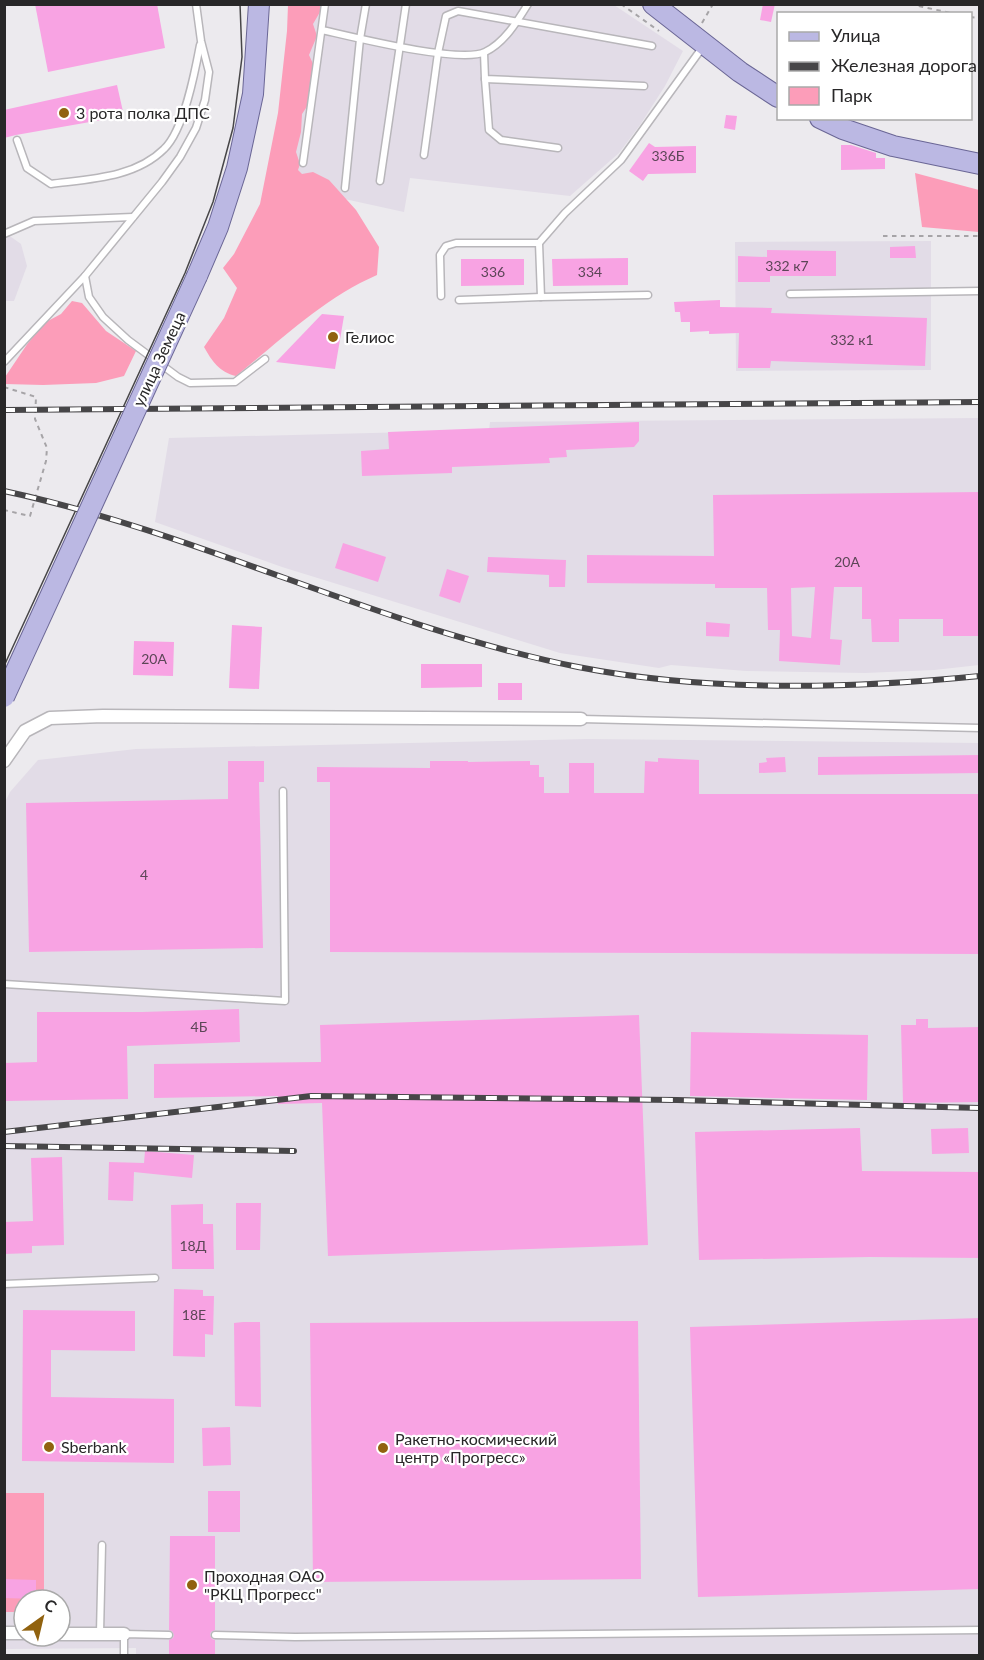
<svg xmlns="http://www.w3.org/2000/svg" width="984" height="1660" font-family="Lato,sans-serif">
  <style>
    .built { fill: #e2dce7; fill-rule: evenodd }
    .green { fill: #fc9db9 }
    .building { fill: #f8a3e3; fill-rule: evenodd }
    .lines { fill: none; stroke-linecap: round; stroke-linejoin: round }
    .lane-casing { stroke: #b8b6ba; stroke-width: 9 }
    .street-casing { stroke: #b8b6ba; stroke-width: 15 }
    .primary-casing { stroke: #6a6695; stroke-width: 22 }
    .path { stroke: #a6a4a7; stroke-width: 2; stroke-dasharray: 4.5 4.5; stroke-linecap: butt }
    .lane { stroke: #fff; stroke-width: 6 }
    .street { stroke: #fff; stroke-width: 12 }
    .primary { stroke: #bbb8e3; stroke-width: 20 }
    .tram { stroke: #474648; stroke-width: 1.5 }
    .rail-casing { stroke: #474648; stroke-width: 6 }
    .rail { stroke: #fff; stroke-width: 4; stroke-dasharray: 11; stroke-linecap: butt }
    .primary-bridge-casing { stroke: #6a6695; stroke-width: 22; stroke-linecap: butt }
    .primary-bridge { stroke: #bbb8e3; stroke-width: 20 }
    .poi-dot { fill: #91620f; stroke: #fff; stroke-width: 2 }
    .labels { text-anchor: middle; stroke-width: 4.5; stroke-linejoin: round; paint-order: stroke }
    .number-label { font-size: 14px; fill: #5c4657 }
    .poi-label { font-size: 16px; fill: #282728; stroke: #fff; text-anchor: start }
    .street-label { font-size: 16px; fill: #282728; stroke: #fff }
  </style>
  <rect width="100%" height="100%" fill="#eceaee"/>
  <g class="built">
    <path d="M301,5H614L683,51L665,86L640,125L619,153L570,196L410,178L404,212L276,184Z"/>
    <path d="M4,232L21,244L27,266L14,301H5Z"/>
    <path d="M931,241V370L736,371L735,242Z"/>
    <path d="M979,418V665L934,670L865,673L746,671L671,665L659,668L560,653L282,567L155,522L169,438L489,430L490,422Z"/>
    <path d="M587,739L979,743V1655L136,1656V1648L5,1649L4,804L10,792L38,760L136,749ZM24,1600H60V1636H24Z"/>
  </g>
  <g class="green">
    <path d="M288,5H320V12L313,24L317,36L309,55L314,66L308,105L302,114L301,132L296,152L300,164L298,170L302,174L313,172L329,180L356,210L379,247L377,275C324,298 281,340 236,376C219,372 212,361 204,347L224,318L237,288L223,268L234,254L260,204L278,113L287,31Z"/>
    <path d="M915,173L979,190V232L922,227Z"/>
    <path d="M72,301L82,303L106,331L136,351L124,376L96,383L43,385L5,384V377L28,343L46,322L61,314Z"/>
    <path d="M5,1493H44V1600H24V1612H5Z"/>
  </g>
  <g class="building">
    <path d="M35,4H157L165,48L48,72Z"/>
    <path d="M763,4H775L771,22L760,20Z"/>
    <path d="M117,85L124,116L16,135L4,138V110Z"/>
    <path d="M726,115L737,116L735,130L724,128Z"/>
    <path d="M649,143L655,147L696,146V173L648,174L643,181L629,171Z"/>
    <path d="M841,145H851L876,153V158H885V169L841,170Z"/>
    <path d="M915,246L916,258H890V247Z"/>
    <path d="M767,250L836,251V276H770V282H738V256L767,257Z"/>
    <path d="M628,258V285L553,286L552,259Z"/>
    <path d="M461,259H524V285L461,286Z"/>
    <path d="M720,300V307L772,308L771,313L927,318L925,366L771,361L770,368H738L739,333L709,334V331L690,332V322H681L680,312H675L674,302Z"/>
    <path d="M322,314L344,316L335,369L276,362Z"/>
    <path d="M639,422V441L634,447L566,450L567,457L549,458L550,463L452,467V473L362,476L361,451L389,449L388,432Z"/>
    <path d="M980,492V636H943V619H899V642H872L871,619H862V587H834L830,639L842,640L840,665L779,661L780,630H768L767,588H715V584L587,583V555L714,556L713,495ZM815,587L811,638L792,636L791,588Z"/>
    <path d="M343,543L386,557L378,582L335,568Z"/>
    <path d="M488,557L566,560L565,587H549V575L487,572Z"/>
    <path d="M447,569L469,576L460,603L439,596Z"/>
    <path d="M706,622L730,624L729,637L706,636Z"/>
    <path d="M232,625L262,627L259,689L229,688Z"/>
    <path d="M134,641L174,642L173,676L133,675Z"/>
    <path d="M421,664H482V687L421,688Z"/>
    <rect x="498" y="683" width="24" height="17"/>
    <path d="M980,755V773L818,775V757Z"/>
    <path d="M785,757L786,772L759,773V763L767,762L766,758Z"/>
    <path d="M658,758L699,760V794H980V954L330,952V782H317V767L430,768V761H468V762L530,761V765H539V777H544V793H569V763H594V793H644L645,761L658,762Z"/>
    <path d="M228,761H264V782H259L263,948L29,952L26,803L228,799Z"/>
    <path d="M239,1009L240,1042L127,1046L128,1099L4,1101V1063L37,1062V1012H142Z"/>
    <path d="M639,1015L648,1245L328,1256L322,1103L278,1104V1096L154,1098V1064L321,1062L320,1025Z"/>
    <path d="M916,1019H928V1028L980,1027V1102L903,1103L901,1025H916Z"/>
    <path d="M691,1032L868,1035L867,1100L690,1096Z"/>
    <path d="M860,1128L862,1171L980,1172V1258L870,1257L699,1260L695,1132Z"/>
    <path d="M968,1128L969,1153L932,1154L931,1129Z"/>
    <path d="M145,1151L194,1155L192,1178L134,1172L133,1201L108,1200L109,1162L144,1163Z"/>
    <path d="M62,1157L64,1245L32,1246V1253L4,1254V1222L33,1221L31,1158Z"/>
    <path d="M236,1203H261L260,1250H236Z"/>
    <path d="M203,1204V1224H213L214,1269H172L171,1205Z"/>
    <path d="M174,1289L203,1290V1296H214L213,1335L205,1334V1357L173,1356Z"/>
    <path d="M23,1310L135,1311V1351L51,1350V1397L174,1399V1463L22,1461Z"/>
    <path d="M980,1318V1589L698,1597L690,1327Z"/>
    <path d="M638,1321L641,1579L313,1582L310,1323Z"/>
    <path d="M243,1322H260L261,1407L235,1406L234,1323Z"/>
    <path d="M230,1427L231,1465L203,1466L202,1428Z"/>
    <rect x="208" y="1491" width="32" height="41"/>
    <path d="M170,1536H215V1630L211,1632L210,1635L212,1639L215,1640V1656H169V1640L173,1638L174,1635L172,1631L169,1630Z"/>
    <path d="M4,1579L36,1580V1599L4,1598Z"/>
  </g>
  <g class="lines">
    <defs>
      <g id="lane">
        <path d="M322,30C353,37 460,64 485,52C504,43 517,22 528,4"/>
        <path d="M484,53L485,79L644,86"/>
        <path d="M485,79L489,130L501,140L558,148"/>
        <path d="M17,140L27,168L51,184C89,179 135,178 164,149C184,130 195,72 200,45"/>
        <path d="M424,155L438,53L446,16L458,11L652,46"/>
        <path d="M303,163L325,4"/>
        <path d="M380,181L406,4"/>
        <path d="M345,188L360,39L366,4"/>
        <path d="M4,234L34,221L133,217"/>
        <path d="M85,276L89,297L103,317L128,340L178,377L190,383L235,382L265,359"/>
        <path d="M790,294L980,291"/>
        <path d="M648,295L541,297L539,243L565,213L621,160L702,48"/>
        <path d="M441,296L440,255L446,246L456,243H539"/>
        <path d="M459,300L541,297"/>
        <path d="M4,362L85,276L162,182L180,157L196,128L205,100L209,72L201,41L196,4"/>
        <path d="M581,719L980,728"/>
        <path d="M4,984L285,1001L283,791"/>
        <path d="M4,1284L155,1278"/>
        <path d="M100,1633L102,1545"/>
        <path d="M215,1635L295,1637L980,1630"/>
        <path d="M124,1656V1634L169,1635"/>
      </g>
      <g id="street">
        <path d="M4,761L25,731L50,718L103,716L581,719"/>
        <path d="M4,1633H24"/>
        <path d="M60,1634H124"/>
      </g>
      <g id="primary">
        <path d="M653,4L740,72L778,97"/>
        <path d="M820,118L843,129L893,146L980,164"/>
        <path d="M197,276L218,227L237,168L253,94L259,4"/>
      </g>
    </defs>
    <use href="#lane" class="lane-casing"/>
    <use href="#street" class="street-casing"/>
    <use href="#primary" class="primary-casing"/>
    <g class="path">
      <path d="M621,4L659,31"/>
      <path d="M910,4L955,14"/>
      <path d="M970,17L980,18"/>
      <path d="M702,23L713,4"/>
      <path d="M883,236H980"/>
      <path d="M4,387L36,397L35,419L47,448L46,461L30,516L4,510"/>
    </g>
    <use href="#lane" class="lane"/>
    <use href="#street" class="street"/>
    <use href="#primary" class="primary"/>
    <path class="tram" d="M4,666L185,273L213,202L233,128L242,57L240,4"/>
    <defs>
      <g id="rail">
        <path d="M4,410L980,402"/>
        <path d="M4,491C200,533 381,628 578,667C706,692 849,689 980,676"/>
        <path d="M4,1132L311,1096L677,1100L980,1108"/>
        <path d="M4,1146L294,1151"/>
      </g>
    </defs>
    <use href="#rail" class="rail-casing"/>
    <use href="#rail" class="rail"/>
    <defs>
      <path id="primary-bridge" d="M4,697L197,276"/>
    </defs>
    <use href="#primary-bridge" class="primary-bridge-casing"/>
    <use href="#primary-bridge" class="primary-bridge"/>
  </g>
  <g class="poi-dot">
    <circle cx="64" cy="113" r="6"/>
    <circle cx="333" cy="337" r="6"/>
    <circle cx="49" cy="1447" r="6"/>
    <circle cx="383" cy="1448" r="6"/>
    <circle cx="192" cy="1585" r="6"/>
  </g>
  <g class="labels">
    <g class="number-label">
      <text x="668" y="161">336Б</text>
      <text x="787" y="271">332 к7</text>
      <text x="493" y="277">336</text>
      <text x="590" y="277">334</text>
      <text x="852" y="345">332 к1</text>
      <text x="847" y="567">20А</text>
      <text x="154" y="664">20А</text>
      <text x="144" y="880">4</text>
      <text x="199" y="1032">4Б</text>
      <text x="193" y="1251">18Д</text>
      <text x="194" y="1320">18Е</text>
    </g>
    <g class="poi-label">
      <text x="76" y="119">3 рота полка ДПС</text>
      <text x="345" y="343">Гелиос</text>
      <text x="395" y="1445">Ракетно-космический<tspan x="395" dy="18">центр «Прогресс»</tspan></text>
      <text x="61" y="1453">Sberbank</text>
      <text x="204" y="1582">Проходная ОАО<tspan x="204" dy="18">"РКЦ Прогресс"</tspan></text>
    </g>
    <g class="street-label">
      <text transform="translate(159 359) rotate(-65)" y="6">улица Земеца</text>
    </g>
  </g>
  <rect width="984" height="1660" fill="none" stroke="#282728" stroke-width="12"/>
  <rect x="777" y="12" width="195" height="108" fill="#ffffff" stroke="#a9a9a9" stroke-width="1.5"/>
  <rect x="789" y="32" width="30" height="9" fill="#bbb8e3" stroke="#a9a9a9" stroke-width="1.5"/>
  <text x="831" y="42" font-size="18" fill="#282728">Улица</text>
  <rect x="789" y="62" width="30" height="9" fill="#474648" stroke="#a9a9a9" stroke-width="1.5"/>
  <text x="831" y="72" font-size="18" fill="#282728">Железная дорога</text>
  <rect x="789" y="87" width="30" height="18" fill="#fc9db9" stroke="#a9a9a9" stroke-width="1.5"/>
  <text x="831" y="102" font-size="18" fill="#282728">Парк</text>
  <g transform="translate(42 1618) rotate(34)"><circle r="28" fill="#ffffff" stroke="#a9a9a9" stroke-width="1.5"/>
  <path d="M0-4.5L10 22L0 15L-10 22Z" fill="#91620f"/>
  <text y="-9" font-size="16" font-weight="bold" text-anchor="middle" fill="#282728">С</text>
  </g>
</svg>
